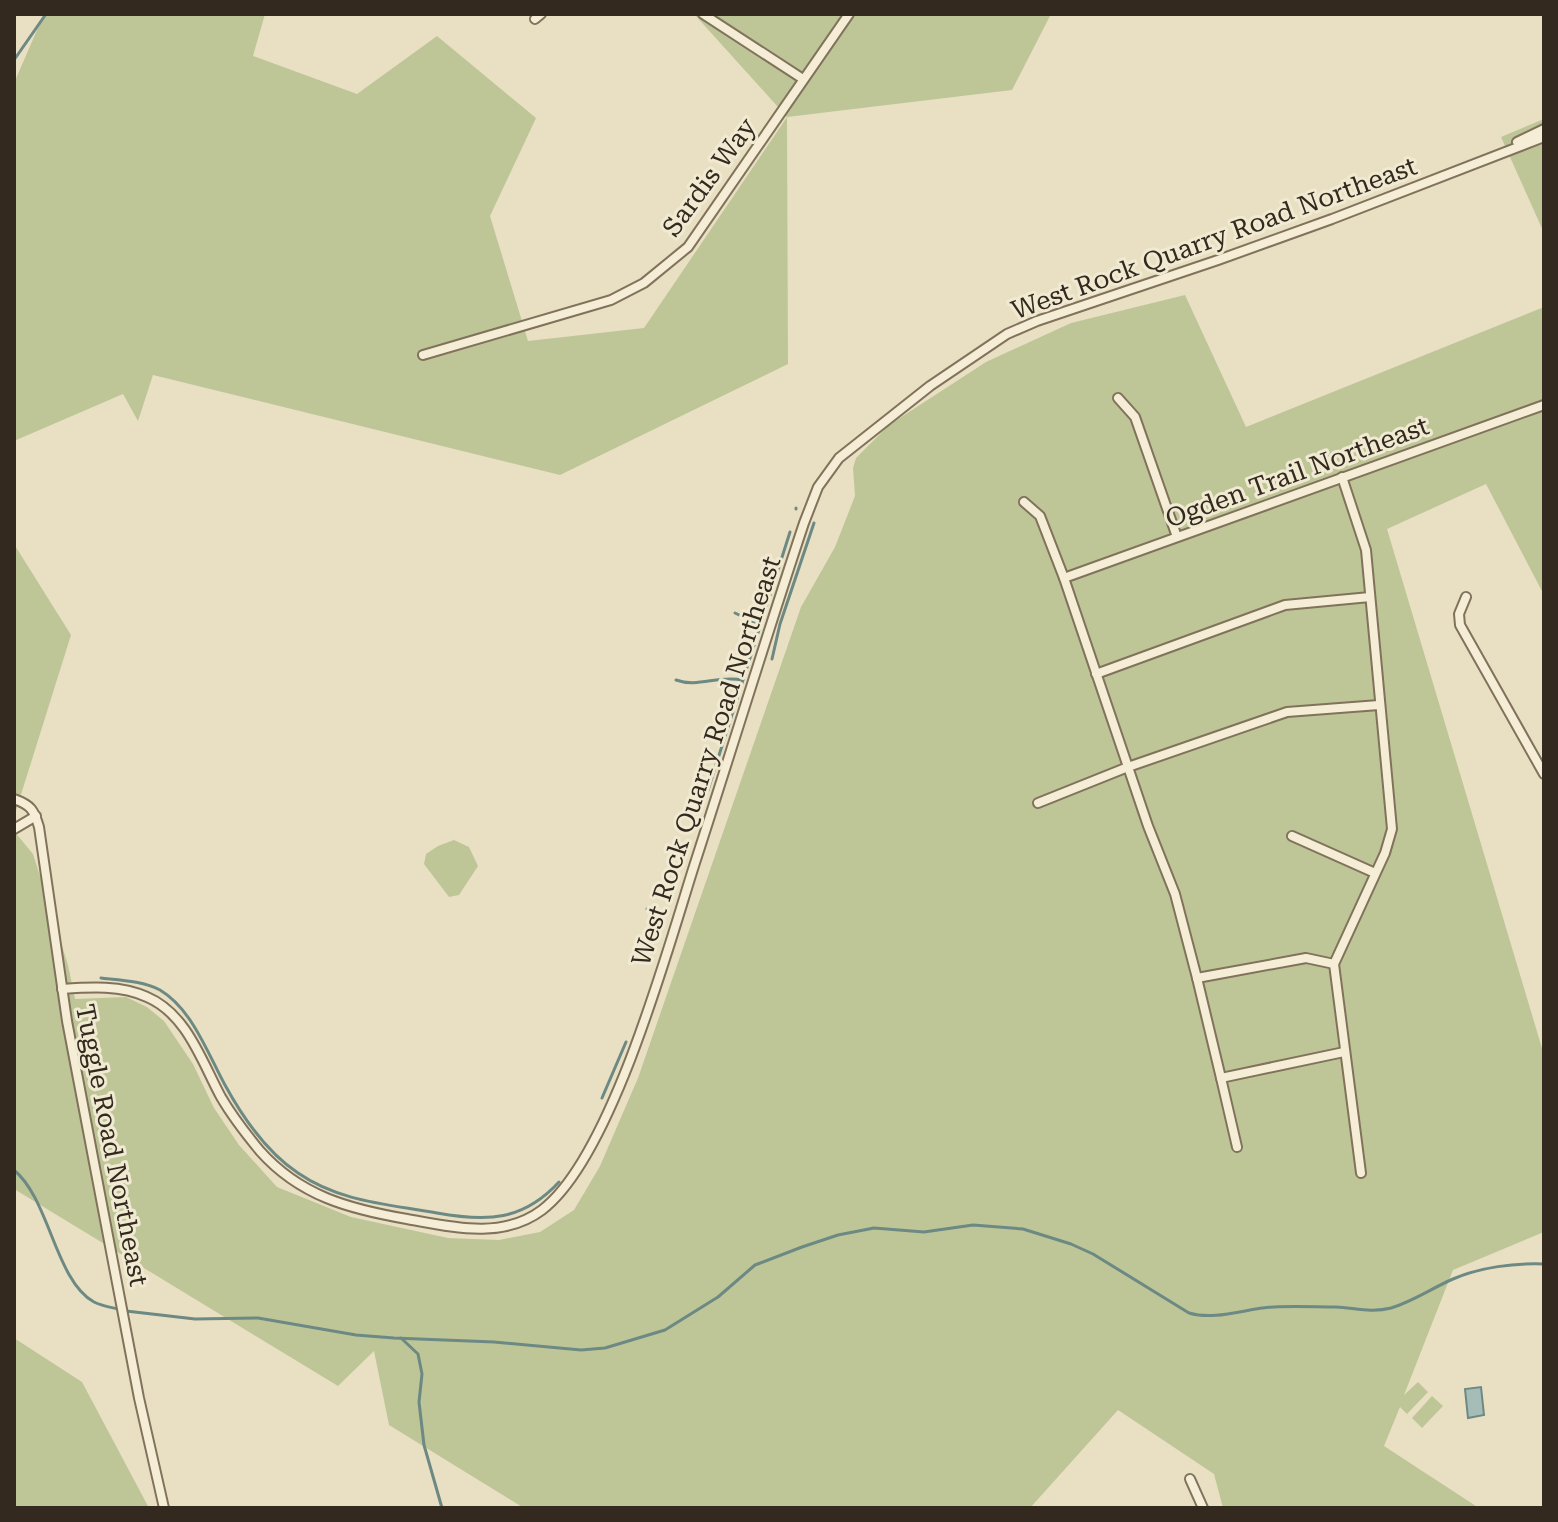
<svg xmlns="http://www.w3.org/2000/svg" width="1558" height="1522" font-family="'Roboto Serif',serif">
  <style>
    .green { fill: #bec698 }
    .water { fill: #a5bcb7; stroke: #6d8984; stroke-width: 2 }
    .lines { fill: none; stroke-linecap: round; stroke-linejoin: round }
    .stream { stroke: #6d8984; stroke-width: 3 }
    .street-casing { stroke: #81725c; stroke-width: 12 }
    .street { stroke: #f5edd5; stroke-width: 8 }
    .labels { text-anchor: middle; stroke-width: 6; stroke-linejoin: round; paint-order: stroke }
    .street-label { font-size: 26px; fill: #33291e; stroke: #f1ead2 }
  </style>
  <rect width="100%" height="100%" fill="#e9e0c3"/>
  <g class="green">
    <path d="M44,14H265L253,56L357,94L437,36L536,118L490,216L528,341L644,328L787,117L694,14H1051L1012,90L787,117L788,364L560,475L153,375L138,421L123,394L14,441V83Z"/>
    <path d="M1544,119V233L1501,137Z"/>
    <path d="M1185,295L1246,427L1544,307V595L1486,484L1387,529L1544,1055V1232L1453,1270L1404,1395L1418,1382L1428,1392L1407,1414L1400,1407L1384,1446L1479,1508H1223L1214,1474L1118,1410L1030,1508H524L389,1425L374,1351L338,1386L14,1189V831L33,854L68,965L75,999L126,997L147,1007L164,1021L193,1064L214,1108L239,1145L277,1187L351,1217L448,1238L499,1240L540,1232L574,1210L600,1166L638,1078L801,607L835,547L855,496L853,468L856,458L889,425L986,362L1071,323Z"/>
    <path d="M14,544L71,635L14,817Z"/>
    <path d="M454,840L469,847L478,866L459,895L449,897L424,864L426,854L438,846Z"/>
    <path d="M14,1338L82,1382L149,1508H14Z"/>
    <path d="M1432,1396L1443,1406L1422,1428L1412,1418Z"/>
  </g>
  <path class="water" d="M1481,1387L1484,1415L1468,1418L1465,1389Z"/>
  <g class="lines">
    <g class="stream">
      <path d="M14,60L46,14"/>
      <path d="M796,508V509"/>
      <path d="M735,613L760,625"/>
      <path d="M772,659L780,624L814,523"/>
      <path d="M676,680C698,688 718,675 742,680"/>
      <path d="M710,734L712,738L723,742"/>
      <path d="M708,790L790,532"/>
      <path d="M647,909L664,916"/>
      <path d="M101,978C119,980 144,981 160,990C192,1009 208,1054 225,1085C243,1118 266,1152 298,1173C340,1202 388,1204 437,1213C487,1222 523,1221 559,1182"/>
      <path d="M602,1098L626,1042"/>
      <path d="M14,1170C50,1200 55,1280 94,1302C102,1306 110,1307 118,1309"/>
      <path d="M126,1311L195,1319L258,1318L356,1335L394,1338L494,1342L581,1350L605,1348L665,1330L718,1297L755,1265L802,1247L838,1235L874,1228L924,1232L973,1225L1023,1229L1071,1244L1093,1254L1189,1313C1216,1321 1247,1308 1274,1307C1294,1306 1317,1307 1336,1307C1355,1308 1372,1313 1391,1308C1414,1301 1432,1288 1453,1279C1480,1267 1515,1263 1544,1264"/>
      <path d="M401,1338L418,1354L422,1374L419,1402L424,1445L442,1508"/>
    </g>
    <defs>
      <g id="street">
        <path d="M703,14L803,79"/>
        <path d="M535,19L541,14"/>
        <path d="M1517,142L1544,129"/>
        <path d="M423,355L611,300L644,283L688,247L849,14"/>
        <path d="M1118,398L1135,417L1177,537"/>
        <path d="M1342,477L1366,550L1392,829L1385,853L1334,964L1361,1173"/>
        <path d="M1024,502L1040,516L1064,578L1148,826L1175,894L1197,978"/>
        <path d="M1064,578L1544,405"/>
        <path d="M1466,597L1459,614L1460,625L1544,774"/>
        <path d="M1096,674L1285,605L1370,597"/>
        <path d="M14,799C31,805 34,810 39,827L67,1021L139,1398L164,1508"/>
        <path d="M1038,803L1128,767L1287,712L1379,705"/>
        <path d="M14,829L36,816"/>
        <path d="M1292,836L1375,873"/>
        <path d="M62,989C91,987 121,985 147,997C187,1014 202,1062 221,1097C232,1116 246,1134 260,1151C300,1196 349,1209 407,1219C452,1227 502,1240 542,1210C611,1158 667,951 694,866C731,752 766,637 804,523L818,487L839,458L930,386L1007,334L1037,321L1218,260L1332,219L1544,137"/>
        <path d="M1221,1078L1197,978L1306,958L1334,964"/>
        <path d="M1237,1147L1221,1078L1344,1052"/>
        <path d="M1190,1479L1203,1508"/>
      </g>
    </defs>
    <use href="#street" class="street-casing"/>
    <use href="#street" class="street"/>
  </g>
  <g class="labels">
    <g class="street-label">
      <text transform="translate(709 177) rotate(-54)" y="9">Sardis Way</text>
      <text transform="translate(1214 238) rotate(-20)" y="9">West Rock Quarry Road Northeast</text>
      <text transform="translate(1297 472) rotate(-20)" y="9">Ogden Trail Northeast</text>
      <text transform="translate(706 761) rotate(-72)" y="9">West Rock Quarry Road Northeast</text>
      <text transform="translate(112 1145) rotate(79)" y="9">Tuggle Road Northeast</text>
    </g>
  </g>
  <rect width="1558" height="1522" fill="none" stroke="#33291e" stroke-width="32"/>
</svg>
